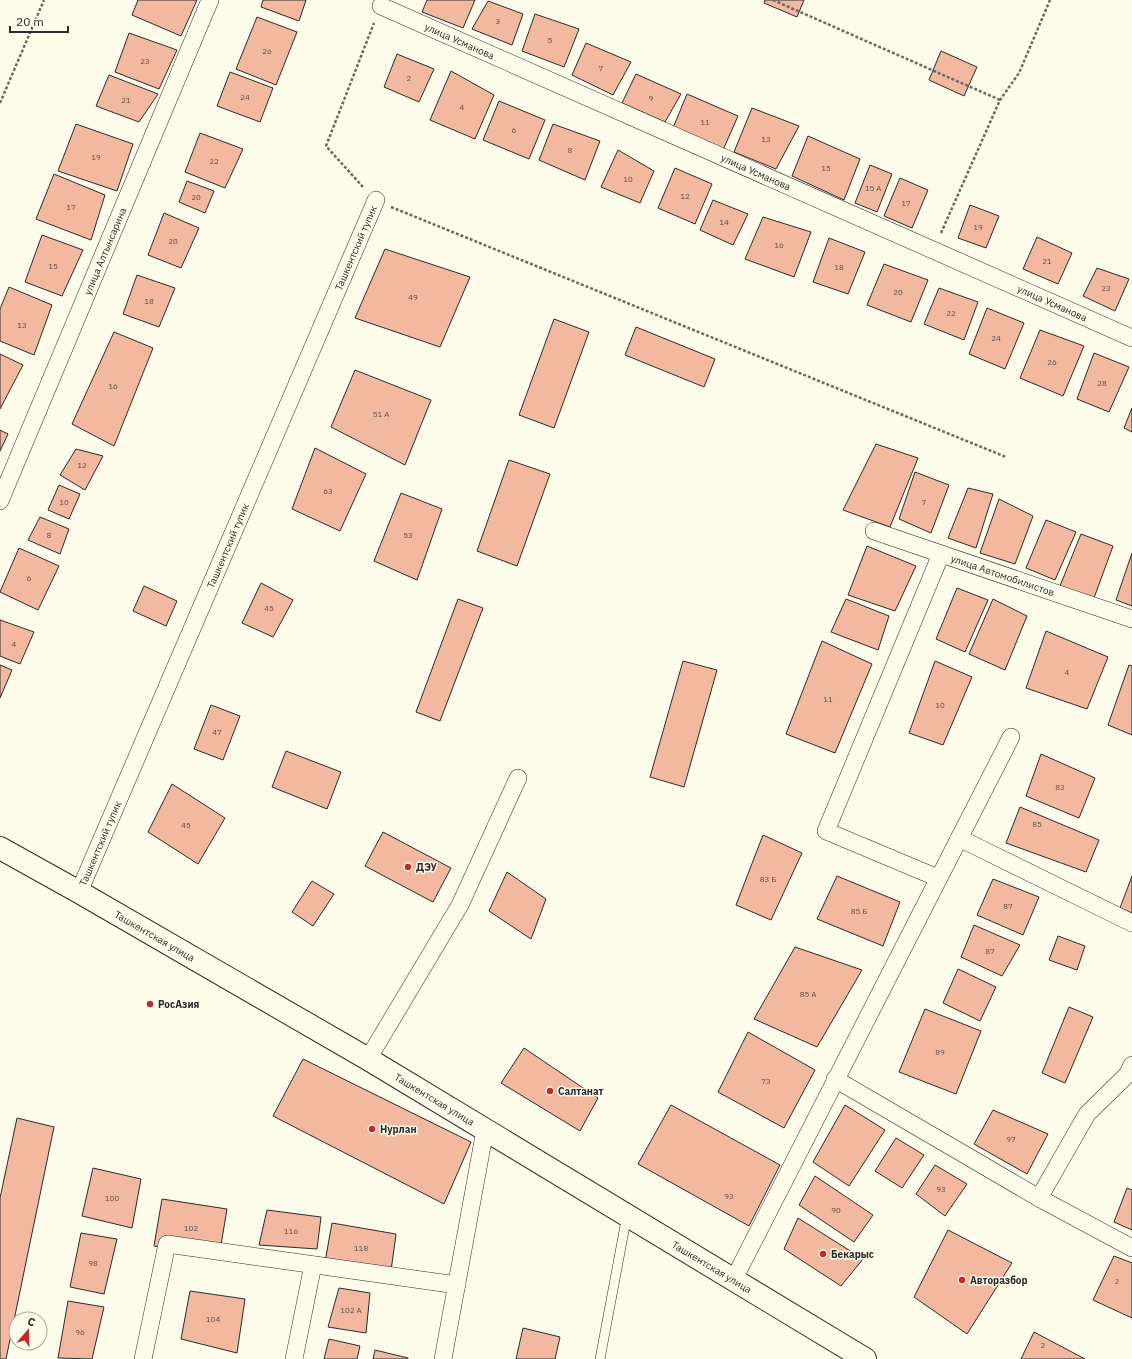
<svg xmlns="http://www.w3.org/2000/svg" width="1132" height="1359" font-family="'IBM Plex Sans',sans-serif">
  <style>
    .building { fill: #f2b8a0; stroke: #2b2b2b }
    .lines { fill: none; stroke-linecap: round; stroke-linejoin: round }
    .lane-casing { stroke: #2b2b2b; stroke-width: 10 }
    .street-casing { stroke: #2b2b2b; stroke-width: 18 }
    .primary-casing { stroke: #2b2b2b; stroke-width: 24 }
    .path { stroke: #6a6964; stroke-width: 2.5; stroke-dasharray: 3 2; stroke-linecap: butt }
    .lane { stroke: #fdfbea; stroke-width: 9 }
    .street { stroke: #fdfbea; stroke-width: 17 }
    .primary { stroke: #fdfbea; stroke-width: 22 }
    .poi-dot { fill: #c62828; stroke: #fdfbea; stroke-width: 1.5 }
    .labels { text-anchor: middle; stroke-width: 3; stroke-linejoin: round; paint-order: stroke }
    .number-label { font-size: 8px; fill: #5d4e48 }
    .street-label { font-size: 10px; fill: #2b2b2b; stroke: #fdfbea }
    .poi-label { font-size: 10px; font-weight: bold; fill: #2b2b2b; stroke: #fdfbea; text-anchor: start }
  </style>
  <rect width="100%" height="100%" fill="#fdfbea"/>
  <g class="building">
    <path d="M138,0H197L181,36L132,15Z"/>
    <path d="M263,0H306L299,21L261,7Z"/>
    <path d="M427,0H475L463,28L422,12Z"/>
    <path d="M765,0H804L797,17L764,3Z"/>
    <path d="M488,1L523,14L512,45L472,29Z"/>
    <path d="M535,14L579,29L564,67L522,51Z"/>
    <path d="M257,17L297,32L276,85L236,69Z"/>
    <path d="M129,33L177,50L159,89L115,72Z"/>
    <path d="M586,43L631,62L613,95L572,75Z"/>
    <path d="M941,51L977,67L964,96L929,80Z"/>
    <path d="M397,54L434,69L419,102L384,87Z"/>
    <path d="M451,71L494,95L475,139L430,120Z"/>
    <path d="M230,72L273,88L260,122L217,106Z"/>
    <path d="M636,74L681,94L665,122L622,103Z"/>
    <path d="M109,75L158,94L139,122L96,106Z"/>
    <path d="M687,94L738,116L723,150L673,128Z"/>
    <path d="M499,101L545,120L529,159L483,140Z"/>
    <path d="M752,108L799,126L776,169L734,152Z"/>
    <path d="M76,124L133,144L117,191L58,171Z"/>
    <path d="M553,124L600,141L585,180L539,160Z"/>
    <path d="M200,133L243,149L225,188L185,172Z"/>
    <path d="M808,136L860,159L844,200L792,176Z"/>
    <path d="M618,150L654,171L640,203L601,187Z"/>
    <path d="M870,165L892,174L877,212L855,203Z"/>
    <path d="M675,168L712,184L695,224L658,208Z"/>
    <path d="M54,174L105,195L91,240L36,219Z"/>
    <path d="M900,178L928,190L912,228L884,216Z"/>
    <path d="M187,181L214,191L205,213L179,202Z"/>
    <path d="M713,200L748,214L733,245L700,230Z"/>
    <path d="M970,205L999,216L986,248L958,238Z"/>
    <path d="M164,213L199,228L181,268L148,255Z"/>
    <path d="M763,217L811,232L794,277L745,259Z"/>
    <path d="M42,235L83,250L62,296L25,282Z"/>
    <path d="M1037,237L1072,253L1058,284L1023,269Z"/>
    <path d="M829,238L865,252L848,294L813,282Z"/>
    <path d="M385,249L470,277L440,347L355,318Z"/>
    <path d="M884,264L928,280L911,322L867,305Z"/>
    <path d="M1097,268L1129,279L1115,311L1083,296Z"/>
    <path d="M137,275L175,288L159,327L123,314Z"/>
    <path d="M9,287L52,305L34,355L0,341V309Z"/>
    <path d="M939,288L978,302L964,340L924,324Z"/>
    <path d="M987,308L1024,323L1005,369L969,354Z"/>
    <path d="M554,319L589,332L554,428L519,415Z"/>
    <path d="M636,327L715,359L704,387L625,355Z"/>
    <path d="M1040,330L1084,346L1063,396L1020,378Z"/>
    <path d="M114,332L153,348L114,446L72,424Z"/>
    <path d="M1094,353L1129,367L1109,412L1077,399Z"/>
    <path d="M0,354L23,365L0,409Z"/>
    <path d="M355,370L431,400L405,465L331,427Z"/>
    <path d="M1132,408V432L1124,428Z"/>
    <path d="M0,430L8,434L0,451Z"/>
    <path d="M876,444L918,458L890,527L843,510Z"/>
    <path d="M315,448L366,474L340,531L292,509Z"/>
    <path d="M76,449L103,456L85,490L60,475Z"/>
    <path d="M509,460L550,474L517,566L477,551Z"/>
    <path d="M915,472L949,485L931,533L899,519Z"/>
    <path d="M59,485L80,494L69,519L48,510Z"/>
    <path d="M968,488L993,494L976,548L948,538Z"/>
    <path d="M401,493L442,509L417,580L374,561Z"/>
    <path d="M999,499L1033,516L1015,564L980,553Z"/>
    <path d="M40,517L69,529L60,554L28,540Z"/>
    <path d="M1046,520L1076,532L1055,580L1026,568Z"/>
    <path d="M1081,534L1113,546L1094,598L1060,586Z"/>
    <path d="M867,546L916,566L895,611L848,595Z"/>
    <path d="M19,548L59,566L38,610L0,592Z"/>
    <path d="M1132,553V606L1116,600Z"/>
    <path d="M261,583L293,600L273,637L242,623Z"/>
    <path d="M144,586L177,601L166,626L133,611Z"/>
    <path d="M957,588L988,600L965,652L936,639Z"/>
    <path d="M458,599L483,608L440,721L416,712Z"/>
    <path d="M846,599L889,616L878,650L831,632Z"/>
    <path d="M993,599L1027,616L1005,670L969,654Z"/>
    <path d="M0,620L34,632L20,664L0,656Z"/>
    <path d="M1046,631L1108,657L1087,709L1026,688Z"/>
    <path d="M822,641L872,664L835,753L786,734Z"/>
    <path d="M683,661L717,670L684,787L650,777Z"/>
    <path d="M935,661L972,677L943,745L909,733Z"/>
    <path d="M0,665L12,670L0,698Z"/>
    <path d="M1129,665L1132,666V735L1108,725Z"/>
    <path d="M211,705L240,716L223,760L194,749Z"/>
    <path d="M286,751L341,772L327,809L272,787Z"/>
    <path d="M1041,754L1095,778L1079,818L1026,796Z"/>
    <path d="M172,784L225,818L198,864L148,832Z"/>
    <path d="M1020,807L1099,840L1086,872L1006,843Z"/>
    <path d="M383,832L451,868L433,902L365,866Z"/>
    <path d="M763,835L802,853L771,920L736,905Z"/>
    <path d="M507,872L546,899L531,939L489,911Z"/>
    <path d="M837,876L900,902L883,946L817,919Z"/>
    <path d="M1132,876V913L1120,908Z"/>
    <path d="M993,879L1039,897L1023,935L977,915Z"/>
    <path d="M312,881L334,894L313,926L292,912Z"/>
    <path d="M974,925L1020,945L1002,976L961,957Z"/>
    <path d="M1058,936L1085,946L1077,970L1049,960Z"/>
    <path d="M795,947L862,970L817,1047L754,1019Z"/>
    <path d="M958,969L996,987L980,1021L943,1003Z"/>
    <path d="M1069,1007L1093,1017L1065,1083L1042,1073Z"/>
    <path d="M925,1009L981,1031L956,1094L899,1072Z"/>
    <path d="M748,1032L815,1070L784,1128L718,1092Z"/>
    <path d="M524,1048L598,1098L580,1131L501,1083Z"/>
    <path d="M303,1059L471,1142L444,1204L273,1116Z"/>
    <path d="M671,1105L780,1165L749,1226L638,1164Z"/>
    <path d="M845,1105L885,1130L849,1186L813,1162Z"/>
    <path d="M993,1110L1048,1134L1027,1174L974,1144Z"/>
    <path d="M17,1118L54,1127L6,1359H0V1198Z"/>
    <path d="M896,1138L924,1155L902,1188L875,1171Z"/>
    <path d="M935,1165L967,1184L945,1216L916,1194Z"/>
    <path d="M93,1168L141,1179L132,1228L82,1216Z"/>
    <path d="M815,1176L873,1215L854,1242L799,1205Z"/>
    <path d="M1127,1188L1132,1190V1230L1114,1222Z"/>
    <path d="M162,1199L227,1209L219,1257L154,1246Z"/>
    <path d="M267,1210L321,1217L317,1249L259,1245Z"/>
    <path d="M798,1218L863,1259L841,1286L784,1249Z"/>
    <path d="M332,1223L396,1234L391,1271L325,1262Z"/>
    <path d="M948,1230L1012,1263L967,1334L914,1297Z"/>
    <path d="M81,1233L117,1239L104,1294L70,1287Z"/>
    <path d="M1114,1256L1132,1263V1318L1093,1300Z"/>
    <path d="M339,1288L370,1293L366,1333L328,1327Z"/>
    <path d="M190,1291L245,1299L237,1353L181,1339Z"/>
    <path d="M68,1301L104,1307L92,1359L58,1358Z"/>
    <path d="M523,1328L560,1337L555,1359H516Z"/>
    <path d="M1034,1332L1085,1359H1021Z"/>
    <path d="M329,1339L360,1346L357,1359H324Z"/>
    <path d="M375,1350L408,1358V1359H373Z"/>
  </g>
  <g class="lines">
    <defs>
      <path id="lane" d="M600,1359L627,1215"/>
      <g id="street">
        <path id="s1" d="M381,6L1132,338"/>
        <path id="s2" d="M0,501L210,0"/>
        <path id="s3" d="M874,531L1132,619"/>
        <path d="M959,838L1132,923"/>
        <path d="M938,878L826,831L941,554"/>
        <path id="s4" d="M79,892L376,200"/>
        <path d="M368,1059L460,905L518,778"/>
        <path d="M835,1079L1039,1198L1132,1248"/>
        <path d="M1039,1198L1087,1114L1127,1075L1132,1065"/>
        <path d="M734,1279L1011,737"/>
        <path d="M143,1359L167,1244L457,1285"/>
        <path d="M294,1359L313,1265"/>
        <path d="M443,1359L485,1130"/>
      </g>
      <g id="primary">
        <path id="s5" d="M0,848L79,892L368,1059L865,1359"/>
      </g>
    </defs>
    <use href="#lane" class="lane-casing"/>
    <use href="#street" class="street-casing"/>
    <use href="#primary" class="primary-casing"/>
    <g class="path">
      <path d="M773,0L1000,100"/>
      <path d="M0,103L44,0"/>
      <path d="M363,187L326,146L374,23"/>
      <path d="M391,207L1006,457"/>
      <path d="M941,233L1000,100L1019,73L1050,0"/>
    </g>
    <use href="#lane" class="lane"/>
    <use href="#street" class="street"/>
    <use href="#primary" class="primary"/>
  </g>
  <g class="poi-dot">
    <circle cx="408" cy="867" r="4"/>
    <circle cx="150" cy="1004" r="4"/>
    <circle cx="550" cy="1091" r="4"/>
    <circle cx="372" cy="1129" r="4"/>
    <circle cx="823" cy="1254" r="4"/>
    <circle cx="962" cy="1280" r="4"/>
  </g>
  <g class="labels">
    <g class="number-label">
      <text x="498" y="24">3</text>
      <text x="550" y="43">5</text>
      <text x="267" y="54">26</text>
      <text x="145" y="64">23</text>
      <text x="601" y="71">7</text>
      <text x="409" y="81">2</text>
      <text x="245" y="100">24</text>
      <text x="651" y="101">9</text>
      <text x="126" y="103">21</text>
      <text x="462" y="110">4</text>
      <text x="705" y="125">11</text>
      <text x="514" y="133">6</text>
      <text x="766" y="142">13</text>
      <text x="570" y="153">8</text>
      <text x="96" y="160">19</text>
      <text x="214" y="164">22</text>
      <text x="826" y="171">15</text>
      <text x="628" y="182">10</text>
      <text x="873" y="191">15 А</text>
      <text x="685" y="199">12</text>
      <text x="196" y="200">20</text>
      <text x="906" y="206">17</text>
      <text x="71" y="210">17</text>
      <text x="724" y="225">14</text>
      <text x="978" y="230">19</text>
      <text x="173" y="244">20</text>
      <text x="779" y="248">16</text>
      <text x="1047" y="264">21</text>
      <text x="53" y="269">15</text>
      <text x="839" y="270">18</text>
      <text x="1106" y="291">23</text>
      <text x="898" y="295">20</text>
      <text x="413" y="300">49</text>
      <text x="149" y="304">18</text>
      <text x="951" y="316">22</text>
      <text x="22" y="328">13</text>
      <text x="996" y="341">24</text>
      <text x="1052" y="365">26</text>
      <text x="1102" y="386">28</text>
      <text x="113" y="389">16</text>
      <text x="381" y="417">51 А</text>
      <text x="82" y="468">12</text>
      <text x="328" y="494">63</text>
      <text x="64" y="505">10</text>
      <text x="924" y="505">7</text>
      <text x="49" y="538">8</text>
      <text x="408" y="538">53</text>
      <text x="29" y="581">6</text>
      <text x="269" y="611">45</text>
      <text x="14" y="647">4</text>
      <text x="1067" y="675">4</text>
      <text x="828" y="702">11</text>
      <text x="940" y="708">10</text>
      <text x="217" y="735">47</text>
      <text x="1060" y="790">83</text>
      <text x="1037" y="827">85</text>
      <text x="186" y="828">45</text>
      <text x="768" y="882">83 Б</text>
      <text x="1008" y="909">87</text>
      <text x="859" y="914">85 Б</text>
      <text x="990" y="954">87</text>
      <text x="808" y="997">85 А</text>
      <text x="940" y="1055">89</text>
      <text x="766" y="1084">73</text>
      <text x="1011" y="1142">97</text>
      <text x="941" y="1192">93</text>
      <text x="729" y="1199">93</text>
      <text x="112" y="1201">100</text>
      <text x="836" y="1213">90</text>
      <text x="191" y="1231">102</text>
      <text x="291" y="1234">116</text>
      <text x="361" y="1251">118</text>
      <text x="93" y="1266">98</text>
      <text x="1117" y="1284">2</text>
      <text x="351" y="1313">102 А</text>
      <text x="213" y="1322">104</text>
      <text x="80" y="1335">96</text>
      <text x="1043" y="1348">2</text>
    </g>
    <g class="street-label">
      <text dy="4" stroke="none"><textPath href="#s1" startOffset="86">улица Усманова</textPath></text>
      <text dy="4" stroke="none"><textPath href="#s1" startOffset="410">улица Усманова</textPath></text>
      <text dy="4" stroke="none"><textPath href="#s4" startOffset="701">Ташкентский тупик</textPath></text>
      <text dy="4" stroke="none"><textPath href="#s2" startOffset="271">улица Алтынсарина</textPath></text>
      <text dy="4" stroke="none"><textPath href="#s1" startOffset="734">улица Усманова</textPath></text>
      <text dy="4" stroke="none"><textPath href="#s4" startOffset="377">Ташкентский тупик</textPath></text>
      <text dy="4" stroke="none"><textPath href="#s3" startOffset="136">улица Автомобилистов</textPath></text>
      <text dy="4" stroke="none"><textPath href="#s4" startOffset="53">Ташкентский тупик</textPath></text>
      <text dy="4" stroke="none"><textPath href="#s5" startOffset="178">Ташкентская улица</textPath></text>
      <text dy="4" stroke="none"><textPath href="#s5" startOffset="502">Ташкентская улица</textPath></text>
      <text dy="4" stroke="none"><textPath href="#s5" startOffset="826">Ташкентская улица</textPath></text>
    </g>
    <g class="poi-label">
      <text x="416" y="871">ДЭУ</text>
      <text x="158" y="1008">РосАзия</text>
      <text x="558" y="1095">Салтанат</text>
      <text x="380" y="1133">Нурлан</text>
      <text x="831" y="1258">Бекарыс</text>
      <text x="970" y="1284">Авторазбор</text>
    </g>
  </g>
  <g transform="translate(28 1331) rotate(20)"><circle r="19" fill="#fdfbea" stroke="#a9a89e"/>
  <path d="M0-3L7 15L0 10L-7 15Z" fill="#c62828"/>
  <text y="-6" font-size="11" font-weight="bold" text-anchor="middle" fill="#2b2b2b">С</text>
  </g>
  <path d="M10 26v6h58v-6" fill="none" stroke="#2b2b2b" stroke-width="2"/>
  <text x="16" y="26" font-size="12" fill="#2b2b2b" stroke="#fdfbea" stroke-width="3" paint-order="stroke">20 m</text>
</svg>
